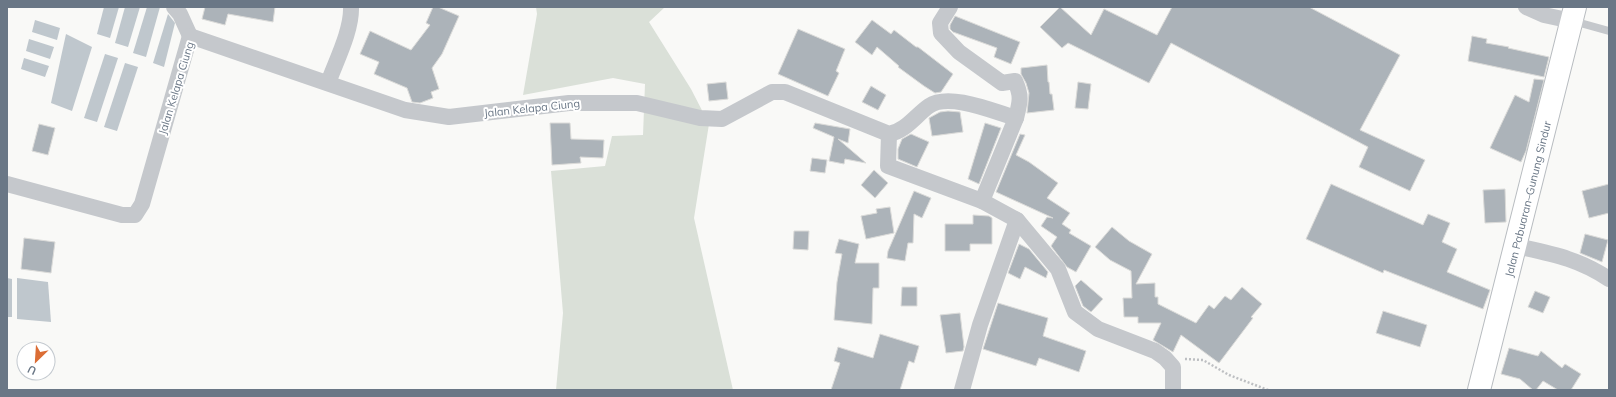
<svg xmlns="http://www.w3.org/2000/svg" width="1616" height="397" font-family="Mulish,sans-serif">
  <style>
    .green { fill: #dae0d8 }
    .water { fill: #bfc7cd }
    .building { fill: #acb3b9; stroke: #dbdbd9 }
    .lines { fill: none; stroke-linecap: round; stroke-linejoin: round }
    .secondary-casing { stroke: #b8bcc0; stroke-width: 24 }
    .path { stroke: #bdbfc2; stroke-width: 2.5; stroke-dasharray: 2 2; stroke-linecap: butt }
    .lane { stroke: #c5c8cc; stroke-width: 8 }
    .street { stroke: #c5c8cc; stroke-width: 16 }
    .secondary { stroke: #fff; stroke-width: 22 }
    .labels { text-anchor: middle; stroke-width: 4; stroke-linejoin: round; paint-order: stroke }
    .street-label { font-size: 11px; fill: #6a7786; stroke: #fff }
  </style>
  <rect width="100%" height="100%" fill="#f9f9f7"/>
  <path class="green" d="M536,7H665L649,22L691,89L709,124L694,218L733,390H556L563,313L551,171L605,166L612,136L643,135L645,84L613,78L523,95L537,14Z"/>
  <g class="water">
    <path d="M104,7H119L110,38L97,34Z"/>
    <path d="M125,7H140L128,47L115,43Z"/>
    <path d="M147,7H160L146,57L133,53Z"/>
    <path d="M168,14L175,23L164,67L153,63Z"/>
    <path d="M35,20L60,28L57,40L32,32Z"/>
    <path d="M66,34L92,47L72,111L51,103Z"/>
    <path d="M29,39L54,47L50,59L26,51Z"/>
    <path d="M105,54L118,58L97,122L84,118Z"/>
    <path d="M24,58L49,66L45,77L21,69Z"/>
    <path d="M125,63L138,67L117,131L104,127Z"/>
    <path d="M7,278L12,279V317H7Z"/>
    <path d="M17,278L48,282L51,322L17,319Z"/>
  </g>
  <g class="building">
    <path d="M205,7H275L273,22L228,14L225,25L202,19Z"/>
    <path d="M433,7H438L459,16L442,54L432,68L439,89L431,92L433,98L420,103L412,102L407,88L374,74L379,62L360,54L370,31L411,50L430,25L426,23Z"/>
    <path d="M1060,7L1091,35L1104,9L1157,35L1172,7H1309L1400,55L1360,130L1425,160L1410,191L1359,167L1368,147L1171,43L1149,83L1068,43L1062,48L1040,27Z"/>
    <path d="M955,16L1020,42L1011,64L994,57L997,48L953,32L950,29V25Z"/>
    <path d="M872,20L891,34L894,30L916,47H918L953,74L941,92L935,93L924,86L898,67L899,66L877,47L872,55L855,42Z"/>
    <path d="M798,29L845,49L836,71L839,73L828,96L778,74Z"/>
    <path d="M1472,36L1487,39L1486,43L1509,47L1508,48L1549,57L1544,77L1468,61Z"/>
    <path d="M1047,65L1048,82H1049L1050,94H1052L1054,110L1027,113L1029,93L1026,83L1021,74V68Z"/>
    <path d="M1534,79L1544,80L1526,151L1521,162L1490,148L1515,95L1529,102Z"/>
    <path d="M726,82L728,99L709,101L707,84Z"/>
    <path d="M1078,82L1091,84L1088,109L1075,108Z"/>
    <path d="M871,86L886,95L878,110L862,102Z"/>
    <path d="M948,111L960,112L963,132L932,136L929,118L940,112Z"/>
    <path d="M550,123H570L571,139L604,140L603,158L580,157L581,163L552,165Z"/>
    <path d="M815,123L850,129L848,143L838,139L866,163L845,159L844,164L829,161L834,137L813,128Z"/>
    <path d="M985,123L1001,128L979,184L968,179Z"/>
    <path d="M39,124L55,128L48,155L32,151Z"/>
    <path d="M911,134L929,142L917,167L898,159V149L902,139Z"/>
    <path d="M1020,134L1025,135L1016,155L1029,162L1058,183L1047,198L1070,213L1062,224L1071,230L1069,233L1091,246L1076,272L1067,267L1051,246L1057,237L1041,226L1047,217L1053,218L996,192Z"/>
    <path d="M812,158L827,160L825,173L810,171Z"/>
    <path d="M874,170L888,183L875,198L861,185Z"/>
    <path d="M1331,184L1423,225L1428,214L1450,223L1442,242L1457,249L1447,272L1490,290L1483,309L1384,270L1383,273L1306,239Z"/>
    <path d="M1609,184V213L1589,218L1582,191Z"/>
    <path d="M1505,189L1506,222L1485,223L1483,190Z"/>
    <path d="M914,191L931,198L922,218L914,214L913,243H908L905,261L887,258L888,251Z"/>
    <path d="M890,207L894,233L866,239L861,216L877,213L876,209Z"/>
    <path d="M973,215L989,216L992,218V244H970V251H945V224H973Z"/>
    <path d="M1112,227L1129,241L1152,254L1136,284L1155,283V297H1158V304L1196,323L1209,305L1214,309L1225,296L1231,300L1242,287L1262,304L1251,317L1253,318L1219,363L1181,335L1173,352L1153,340L1161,323H1138V317H1124L1123,298H1132L1131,271L1110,260L1095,247Z"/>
    <path d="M794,231H809L808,250L793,249Z"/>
    <path d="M1585,234L1608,240L1602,262L1580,253Z"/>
    <path d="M24,238L55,242L51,273L21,269Z"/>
    <path d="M839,239L859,244L855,263H879V288H873L872,324L834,320L837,282L842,254L835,253Z"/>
    <path d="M1019,244L1029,249L1048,272L1046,278L1025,267L1020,279L1008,273Z"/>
    <path d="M1081,280L1103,299L1091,312L1083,306L1075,286Z"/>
    <path d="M902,287H917V306H901Z"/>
    <path d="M1535,291L1550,297L1543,313L1528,307Z"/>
    <path d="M998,303L1048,318L1043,336L1086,351L1079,372L1039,358L1036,366L983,349Z"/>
    <path d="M1383,311L1427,325L1420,347L1376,333Z"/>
    <path d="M960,313L964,347L963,351L946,353L940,315Z"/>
    <path d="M880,334L919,346L914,363L909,361L900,390H831L840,363L834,361L838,347L873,358Z"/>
    <path d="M1509,348L1538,356L1541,351L1562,368L1565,364L1581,374L1571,390H1558L1543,381L1536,390H1533L1520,379L1501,374Z"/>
  </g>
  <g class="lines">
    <defs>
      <path id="secondary" d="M1479,390L1575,7"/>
    </defs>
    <use href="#secondary" class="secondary-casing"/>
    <path class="path" d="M1185,359L1203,360L1229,375L1268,390"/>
    <path class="lane" d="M1573,21L1609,31"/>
    <g class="street">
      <path d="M174,7L180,14L190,36"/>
      <path d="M950,7L940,23L941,33L959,52L1002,83L1015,81C1022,96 1020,102 1016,118"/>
      <path d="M1526,7L1544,15L1572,21"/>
      <path d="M328,83C336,61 352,30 351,7"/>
      <path d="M889,134L888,166L982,201"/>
      <path d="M7,184L122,215H135L142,204L190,36L405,110L449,117L569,103H637L700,118L722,119L772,92H785L889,134C906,131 916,115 929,106C949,92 995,112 1016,118L982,201L1017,220L1058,269L1075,312L1098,329L1155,351L1165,358L1173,367V390"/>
      <path d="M1516,246C1552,254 1577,258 1609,279"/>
      <path d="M962,390L980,325L1017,220"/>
    </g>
    <use href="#secondary" class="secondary"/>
  </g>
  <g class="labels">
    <g class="street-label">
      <text transform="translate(176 88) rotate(-73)" y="4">Jalan Kelapa Ciung</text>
      <text transform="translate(532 108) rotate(-6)" y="4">Jalan Kelapa Ciung</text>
      <text transform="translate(1528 199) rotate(-76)" y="4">Jalan Pabuaran–Gunung Sindur</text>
    </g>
  </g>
  <rect width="1616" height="397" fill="none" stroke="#6a7786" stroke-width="16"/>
  <g transform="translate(36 361) rotate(205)"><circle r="19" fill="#ffffff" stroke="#c3c9cf"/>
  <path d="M0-3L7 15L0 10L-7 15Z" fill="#db6d35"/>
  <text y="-6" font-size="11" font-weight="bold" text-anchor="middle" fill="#6a7786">U</text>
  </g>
</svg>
